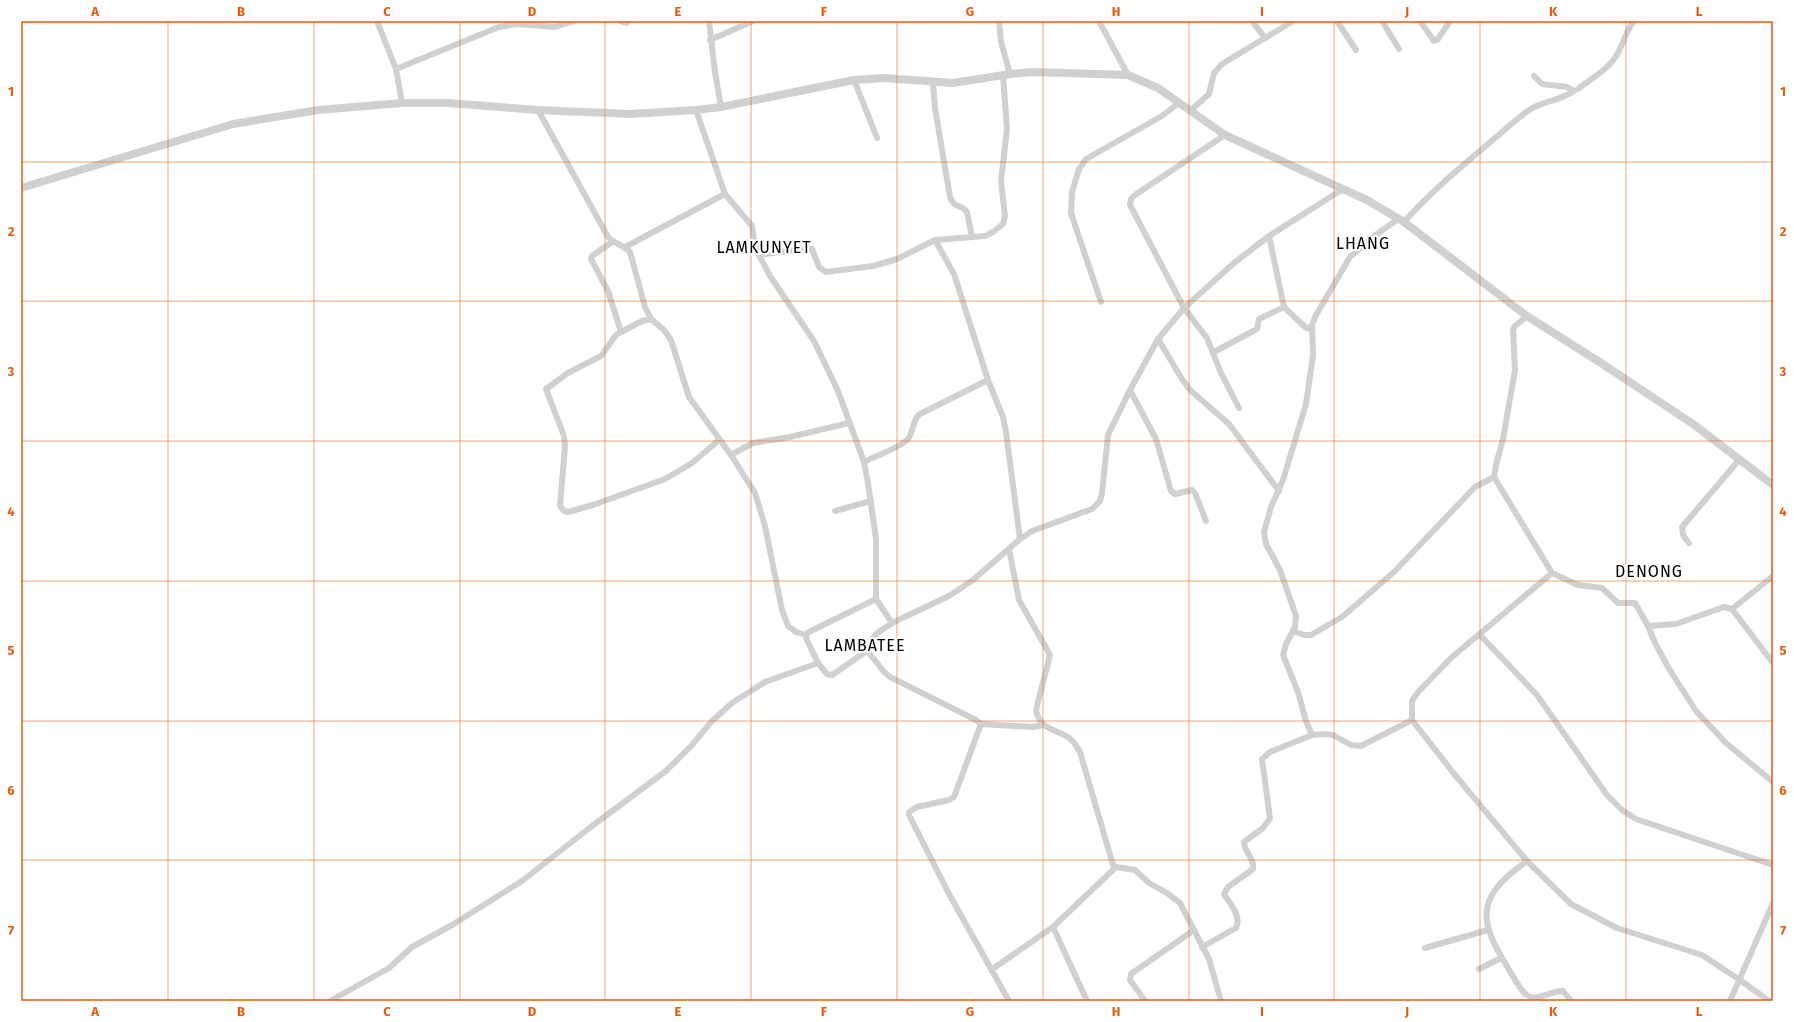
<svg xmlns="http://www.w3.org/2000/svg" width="1794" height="1022" font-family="'Fira Sans',sans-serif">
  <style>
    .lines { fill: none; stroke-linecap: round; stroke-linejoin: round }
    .minor { stroke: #d0d0d0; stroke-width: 6 }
    .tertiary { stroke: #d0d0d0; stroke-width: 8 }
    .grid { fill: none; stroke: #e8590c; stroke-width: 1; stroke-opacity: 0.55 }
    .labels { text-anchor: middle; stroke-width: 4; stroke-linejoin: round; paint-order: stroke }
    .quarter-label { font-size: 16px; letter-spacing: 1px; fill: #000; stroke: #fff }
    .neatline { fill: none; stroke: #e8590c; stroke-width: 1.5 }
    .grid-label { font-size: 13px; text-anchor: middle; font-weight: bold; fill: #e8590c }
  </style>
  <rect width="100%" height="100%" fill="#fff"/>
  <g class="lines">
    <g class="minor">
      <path d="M377,21L396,69L402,103"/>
      <path d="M620,21L626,23L629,21"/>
      <path d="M709,21L715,72L721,107"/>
      <path d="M999,21L1001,42L1010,74"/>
      <path d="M1099,21L1128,75"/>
      <path d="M1252,21L1265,38"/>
      <path d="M1337,21L1356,50"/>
      <path d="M1382,21L1399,49"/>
      <path d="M1420,21L1434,41L1438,39L1450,21"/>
      <path d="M710,40L753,21"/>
      <path d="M396,69L499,27L517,24L555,27L574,21"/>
      <path d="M854,80L877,138"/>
      <path d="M933,83L935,108L950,197C954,209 962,204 967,212L972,237"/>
      <path d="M1578,89C1592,78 1611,68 1619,51C1624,41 1626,31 1634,21"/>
      <path d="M538,110L608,237C615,244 623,245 630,252L645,307L651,319L664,330L671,340L689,397L731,455L755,493L765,526L782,610L788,626L796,632L806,635"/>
      <path d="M696,110L725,194L752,226L754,240L759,255L770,276L814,341L838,391L864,462L868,483L876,539V599L892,623"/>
      <path d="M1191,110L1209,94L1214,73L1222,64L1293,21"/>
      <path d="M1225,135L1135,195L1131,199L1130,205L1184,308L1207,338L1221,373L1239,408"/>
      <path d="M1398,219L1373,237L1350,257L1316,315L1312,325L1313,355L1306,404L1283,480L1271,507L1264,532L1266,544L1280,570L1296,616L1295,627L1286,644L1283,655L1298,692L1306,721L1312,735L1324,734L1333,735L1351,745L1361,746L1412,720V701L1418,692L1452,657L1552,573L1578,585L1602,588L1618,603H1635L1648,626L1655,643L1668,667L1696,711L1726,743L1773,782"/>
      <path d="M1404,222C1433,189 1467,162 1501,133C1510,125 1519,117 1529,110C1543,101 1560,101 1574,91L1567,87L1542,84L1534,76"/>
      <path d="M935,240L954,274L988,380L1003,417L1006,432L1020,539"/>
      <path d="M612,242L592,256L591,259L608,291L621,332"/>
      <path d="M625,247L725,194"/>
      <path d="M759,255L787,251L812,249L819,267L826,272L873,266L897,259L935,240L985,236L993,232L1003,224L1005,216L1001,181L1007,129L1003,75"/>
      <path d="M1101,302L1071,213L1072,192L1079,169L1086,159L1162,116L1180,102"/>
      <path d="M1284,307L1305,327L1312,330"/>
      <path d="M1527,316L1515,326L1513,329L1515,370L1503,439L1496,465L1494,477L1552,573"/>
      <path d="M651,319L642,321L621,332L616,335L601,356L568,373L546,389L564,436L565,446L560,506L564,511L568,512L593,505L665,479L692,463L719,440"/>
      <path d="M1158,339L1182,379L1190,390L1229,424L1279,491"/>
      <path d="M1214,352L1257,329L1259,319L1284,307L1269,236"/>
      <path d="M1130,390L1156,439L1171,491L1175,494L1192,490L1195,493L1206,521"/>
      <path d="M731,455L753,443L790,437L849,423"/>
      <path d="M864,462C875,456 900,448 908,439C914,431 912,420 920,414L988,380"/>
      <path d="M835,511L871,501"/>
      <path d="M1689,543L1683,535L1682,527L1739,460"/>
      <path d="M1009,549L1019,600L1050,655L1036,710C1039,729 1055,729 1068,737C1074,741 1077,747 1080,752L1113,865L1116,867L1135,870L1149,883L1167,893L1180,903L1209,959L1221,1001"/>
      <path d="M1732,609L1773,576"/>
      <path d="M1648,626L1676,624L1724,607L1732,609L1773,663"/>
      <path d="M1293,631L1304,635H1311L1342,617L1394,572L1475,487L1494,477"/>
      <path d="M1480,635L1537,695L1607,795L1622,810L1636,819L1773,865"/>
      <path d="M867,650L884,672L890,677L976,720L981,724L1033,727L1043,725"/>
      <path d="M818,663L806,638L807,633L876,599"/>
      <path d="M1412,720L1455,775L1527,861L1571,904L1617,928L1702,955L1740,980L1769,1001"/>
      <path d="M981,724L954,797L949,800L917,807L909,812V815L949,894L1009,1001"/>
      <path d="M1527,861C1478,896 1476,917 1508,968C1513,976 1521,993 1530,997C1542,1000 1552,990 1563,991L1571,1001"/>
      <path d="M1053,927L1087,1001"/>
      <path d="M1202,947L1236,928C1242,916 1230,904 1224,894L1228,887L1253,869C1255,859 1244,852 1244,842L1263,828L1270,818L1262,759L1270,752L1312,735"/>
      <path d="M1425,948L1488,930"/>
      <path d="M1479,969L1501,958"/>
      <path d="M991,970L1053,927L1116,867"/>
      <path d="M330,1001L389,968L412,947L452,925L522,881L592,826L666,771L692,745L712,721L732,703L765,682L818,663L827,674L832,675L864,653L876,634L892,623L949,596L973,580L1020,539L1032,531L1092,509L1100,501L1102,493L1108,435L1130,390L1158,339L1184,308L1234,263L1269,236L1343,189"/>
      <path d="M1145,1001L1130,980L1131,974L1194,930"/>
      <path d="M1730,1001L1773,903"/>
    </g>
    <path class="tertiary" d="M21,188L233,124L318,110L402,103H447L538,110L631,114L696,110L721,107L854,80L884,78L953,83L1010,74L1031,72L1128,75L1158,88L1225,135L1367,200L1404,222L1527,316L1601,363L1693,424L1773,485"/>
  </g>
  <path class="grid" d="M168,21V1001M314,21V1001M460,21V1001M605,21V1001M751,21V1001M897,21V1001M1043,21V1001M1189,21V1001M1334,21V1001M1480,21V1001M1626,21V1001M21,162H1773M21,301H1773M21,441H1773M21,581H1773M21,721H1773M21,860H1773"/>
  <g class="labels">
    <g class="quarter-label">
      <text x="1363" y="249">LHANG</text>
      <text x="764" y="253">LAMKUNYET</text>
      <text x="1649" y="577">DENONG</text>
      <text x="865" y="651">LAMBATEE</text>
    </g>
  </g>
  <rect width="1794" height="1022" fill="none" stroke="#ffffff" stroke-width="44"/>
  <rect x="22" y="22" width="1750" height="978" class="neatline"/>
  <g class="grid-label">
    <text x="95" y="16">A</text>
    <text x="241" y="16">B</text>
    <text x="387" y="16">C</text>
    <text x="532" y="16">D</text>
    <text x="678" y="16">E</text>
    <text x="824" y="16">F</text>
    <text x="970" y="16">G</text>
    <text x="1116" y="16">H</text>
    <text x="1262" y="16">I</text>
    <text x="1407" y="16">J</text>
    <text x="1553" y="16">K</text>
    <text x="1699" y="16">L</text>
    <text x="11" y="96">1</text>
    <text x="1783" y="96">1</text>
    <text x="11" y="236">2</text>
    <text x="1783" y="236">2</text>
    <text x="11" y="376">3</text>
    <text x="1783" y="376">3</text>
    <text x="11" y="516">4</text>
    <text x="1783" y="516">4</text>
    <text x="11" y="655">5</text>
    <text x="1783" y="655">5</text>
    <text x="11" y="795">6</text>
    <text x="1783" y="795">6</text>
    <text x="11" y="935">7</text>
    <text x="1783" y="935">7</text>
    <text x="95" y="1016">A</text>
    <text x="241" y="1016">B</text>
    <text x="387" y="1016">C</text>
    <text x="532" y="1016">D</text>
    <text x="678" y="1016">E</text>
    <text x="824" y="1016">F</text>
    <text x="970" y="1016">G</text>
    <text x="1116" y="1016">H</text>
    <text x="1262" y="1016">I</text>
    <text x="1407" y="1016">J</text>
    <text x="1553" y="1016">K</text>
    <text x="1699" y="1016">L</text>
  </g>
</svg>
